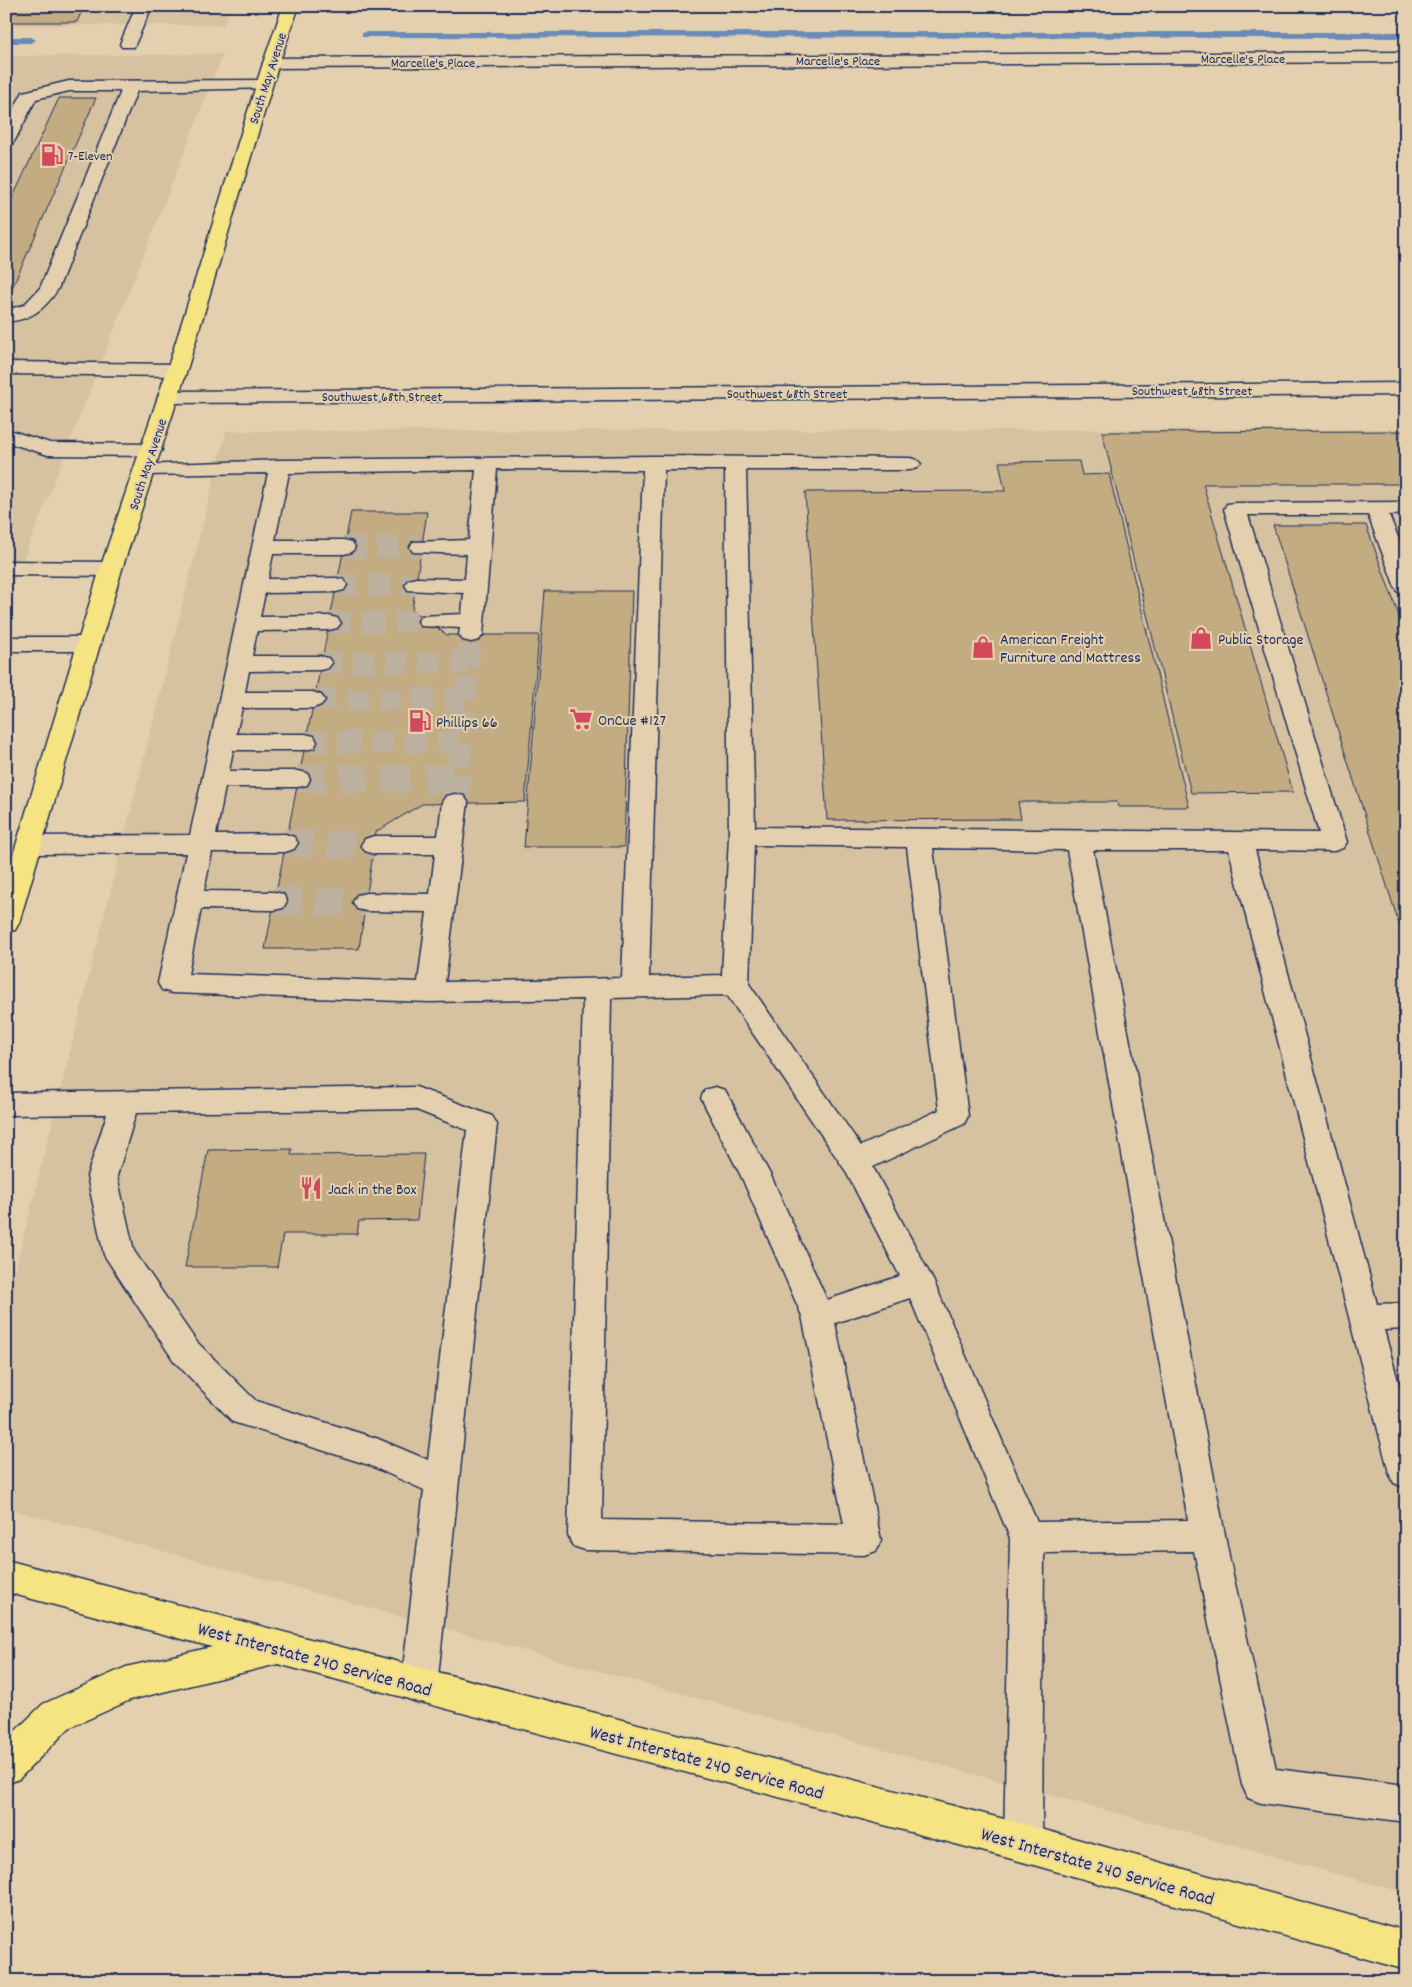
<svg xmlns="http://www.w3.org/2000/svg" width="1412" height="1987" font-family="Dekko,sans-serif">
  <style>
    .built { fill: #d6c2a0 }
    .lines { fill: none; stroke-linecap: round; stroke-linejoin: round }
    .stream { fill: #678bb8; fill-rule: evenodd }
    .building { fill: #c3ab82; stroke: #1b2f5e }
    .minor-tunnel-far1 { stroke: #bcb09e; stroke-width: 22; stroke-dasharray: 22 11; stroke-linecap: butt }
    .minor-tunnel { stroke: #bcb09e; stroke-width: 28; stroke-dasharray: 28 14; stroke-linecap: butt }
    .minor-casing { stroke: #1b2f5e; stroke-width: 3 }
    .major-casing { stroke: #1b2f5e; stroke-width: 3 }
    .minor { fill: #e4d0ae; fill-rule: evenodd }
    .major { fill: #f6e381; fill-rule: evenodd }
    .labels { text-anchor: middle; stroke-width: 4; stroke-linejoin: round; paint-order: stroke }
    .far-street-label { font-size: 14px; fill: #1b2f5e; stroke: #e4d0ae }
    .far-poi-label { font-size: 14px; fill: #1b2f5e; stroke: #e4d0ae; text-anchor: start }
    .poi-label { font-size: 16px; fill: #1b2f5e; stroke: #e4d0ae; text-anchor: start }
    .near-street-label { font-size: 19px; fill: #1b2f5e; stroke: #e4d0ae }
  </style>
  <rect width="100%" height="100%" fill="#e4d0ae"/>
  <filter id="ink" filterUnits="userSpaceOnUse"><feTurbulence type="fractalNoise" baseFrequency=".02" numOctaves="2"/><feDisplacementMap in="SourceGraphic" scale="10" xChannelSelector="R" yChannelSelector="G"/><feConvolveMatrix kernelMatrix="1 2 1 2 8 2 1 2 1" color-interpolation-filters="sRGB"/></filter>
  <g filter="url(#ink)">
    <g class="built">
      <path d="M6,6H231L224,25H6Z"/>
      <path d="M223,54L6,603V56Z"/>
      <path d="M1406,429V1893L6,1508V1307L226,431Z"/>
    </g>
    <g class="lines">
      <g class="stream">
        <path d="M366,32H1406V38L362,37V33Z"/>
        <path d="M6,37H31L36,40L31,43H6Z"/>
      </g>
    </g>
    <g class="building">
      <path d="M6,6H84L77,22H6Z"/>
      <path d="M59,98H96L6,302V212Z"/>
      <path d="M1406,431V484H1203L1293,792L1191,793L1102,432Z"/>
      <path d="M1079,461L1082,475L1109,474L1189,807H1118L1117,802H1018L1021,819L827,820L805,492L1005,491L999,462Z"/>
      <path d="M351,512H427L412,610L447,635H539L525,802L422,804L376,832L359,949H265Z"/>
      <path d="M1273,525H1366L1406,635V946Z"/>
      <path d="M545,591H632L624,847H524Z"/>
      <path d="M292,1149L291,1155L424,1154L417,1220L359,1221L357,1234H283L277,1267H185L208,1150Z"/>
    </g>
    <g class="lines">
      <g class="minor-tunnel-far1">
        <path d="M344,547H421"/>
        <path d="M336,585H416"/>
        <path d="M329,623L429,621"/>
        <path d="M320,663L468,662"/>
        <path d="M313,700L464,699"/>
        <path d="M305,742H461"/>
        <path d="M459,765L471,635"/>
      </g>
      <g class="minor-tunnel">
        <path d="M298,779H457"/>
        <path d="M455,802L459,764"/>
        <path d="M285,843L374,845"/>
        <path d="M274,901L366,902"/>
      </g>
      <defs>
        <g id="minor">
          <path d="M136,6H152L134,47H122L120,44Z"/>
          <path d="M1406,52V62L271,68L263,63L271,58Z"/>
          <path d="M264,80L270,82L272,85L270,88L137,91L58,289C45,309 31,320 6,322V310L24,305L40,288L121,91H69L36,99L15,140L12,144L6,145V123L23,92L69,81Z"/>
          <path d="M6,362L177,364L184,366L187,370L184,374L177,376L6,374Z"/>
          <path d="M1406,383V395L169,403L162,401L159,397L162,393L169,391Z"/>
          <path d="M6,429L50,443L152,444L159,446L162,450L159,454L152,456L48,455L6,442Z"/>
          <path d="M654,456L910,458L917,460L921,464L917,468L910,470H746L755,827L1319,833L1224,509L1227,504L1235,503L1406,502V514L1389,515L1406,557V594L1398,592L1395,587L1368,515H1248L1347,842L1343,848L1334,851L1255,850L1377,1304L1406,1303V1329L1384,1330L1406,1410V1488L1394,1483L1389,1473L1229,850H1093L1230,1561L1276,1769L1406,1785V1822L1261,1803L1248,1798L1242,1785L1194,1551L1044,1553L1042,1843L1036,1856L1023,1862L1010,1856L1004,1843L1010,1538L910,1298L835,1323L881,1540L876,1551L864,1555L585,1550L573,1546L568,1535L583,999L430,1002L172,993L162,990L158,983L186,853L31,854L22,851L18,845L22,839L31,836L190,835L268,473L146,475L139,473L135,469L139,465L280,460ZM497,469L643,470L622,978L445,982L468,802L464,796L455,794L446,796L442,802L438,836H374L365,839L361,845L365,851L374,854H435L430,894L366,893L357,895L353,902L357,909L366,911L427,912L418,982L188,974L201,909L274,910L283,908L287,901L283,894L274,892L204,891L212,852H285L294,849L298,843L294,837L285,834L216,835L225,787H298L307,785L310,779L307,773L298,771H229L233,750H305L314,748L317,742L314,736L305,734H236L242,708H313L321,705L325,700L321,695L313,692H245L249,671L320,670L328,668L332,663L328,658L320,656H252L257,631L329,630L337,628L341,623L337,618L329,616L260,617L265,593L336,592L344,590L347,585L344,580L336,578L268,579L273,554H344L352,552L355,547L352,542L344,540H275L289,473L476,470L469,540L413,542L410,547L413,552L467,554L465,579L416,578L408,580L405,585L408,590L464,593L462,614L421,616L418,621L421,626L460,628L459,635L463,640L471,642L479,640L483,635ZM664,470H725L729,836L722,975L649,977ZM754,845L907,847L939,1110L861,1146L749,984ZM933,848L1067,850L1188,1520L1037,1522L934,1282L873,1167L964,1124L968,1116ZM727,995L845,1170L900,1276L827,1300L772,1178L725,1090L715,1087L705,1090L701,1098L742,1178L802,1316L844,1524L602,1520L611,998Z"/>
          <path d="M6,561L111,562L119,564L122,569L119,574L111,576L6,575Z"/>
          <path d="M6,637H89L97,639L101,644L97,649L89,651H6Z"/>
          <path d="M416,1087L492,1116L497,1124L437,1686L432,1698L419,1703L406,1698L401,1686L424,1490L369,1465L233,1422L174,1361L104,1255L87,1176L107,1114L6,1115V1093ZM414,1109L467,1130L428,1460L376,1438L256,1401L196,1341L134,1251L117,1176L136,1113Z"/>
        </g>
        <g id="major">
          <path d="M283,6H299L279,63L187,370L122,569L19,923L15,930L6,932V878L100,569L167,370L263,63Z"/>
          <path d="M6,1560L1023,1824L1406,1931V1970L1023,1862L278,1664L130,1700L69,1728L19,1779L6,1784V1740L43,1704L126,1667L212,1647L6,1592Z"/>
        </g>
      </defs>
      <use href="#minor" class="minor-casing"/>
      <use href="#major" class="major-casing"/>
      <use href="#minor" class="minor"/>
      <use href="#major" class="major"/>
    </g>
  </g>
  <defs>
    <symbol id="fuel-bare" viewBox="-9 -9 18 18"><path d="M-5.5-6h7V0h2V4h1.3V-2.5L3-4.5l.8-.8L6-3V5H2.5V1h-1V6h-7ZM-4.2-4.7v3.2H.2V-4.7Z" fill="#d1495b" stroke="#e4d0ae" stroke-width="2.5" paint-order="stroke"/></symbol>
    <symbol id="shop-bare" viewBox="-9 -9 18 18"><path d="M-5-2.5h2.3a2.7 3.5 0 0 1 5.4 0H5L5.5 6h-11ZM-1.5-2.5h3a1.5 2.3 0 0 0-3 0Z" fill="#d1495b" stroke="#e4d0ae" stroke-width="2.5" paint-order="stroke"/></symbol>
    <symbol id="supermarket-bare" viewBox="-9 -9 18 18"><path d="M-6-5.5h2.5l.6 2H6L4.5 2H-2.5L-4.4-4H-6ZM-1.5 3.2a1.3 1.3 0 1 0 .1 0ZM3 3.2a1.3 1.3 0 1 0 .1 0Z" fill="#d1495b" stroke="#e4d0ae" stroke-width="2.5" paint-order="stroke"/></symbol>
    <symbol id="restaurant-bare" viewBox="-9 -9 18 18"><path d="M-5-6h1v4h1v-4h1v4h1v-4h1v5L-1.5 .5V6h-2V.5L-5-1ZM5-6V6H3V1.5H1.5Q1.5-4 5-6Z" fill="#d1495b" stroke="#e4d0ae" stroke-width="2.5" paint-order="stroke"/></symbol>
  </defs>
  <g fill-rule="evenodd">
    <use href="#fuel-bare" x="36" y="139" width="32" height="32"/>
    <use href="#shop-bare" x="1185" y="622" width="32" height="32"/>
    <use href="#shop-bare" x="967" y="631" width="32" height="32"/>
    <use href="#supermarket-bare" x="565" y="703" width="32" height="32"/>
    <use href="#fuel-bare" x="404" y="705" width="32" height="32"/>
    <use href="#restaurant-bare" x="295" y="1172" width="32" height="32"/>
  </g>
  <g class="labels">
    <g class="far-street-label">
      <text x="1243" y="63">Marcelle's Place</text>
      <text x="838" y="65">Marcelle's Place</text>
      <text x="433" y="67">Marcelle's Place</text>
      <text transform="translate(267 78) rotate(-72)" y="5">South May Avenue</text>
      <text x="1192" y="395">Southwest 68th Street</text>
      <text x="787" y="398">Southwest 68th Street</text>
      <text x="382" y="401">Southwest 68th Street</text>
      <text transform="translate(147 464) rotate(-72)" y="5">South May Avenue</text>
    </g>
    <g class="far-poi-label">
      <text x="68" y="160">7-Eleven</text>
    </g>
    <g class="poi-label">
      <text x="1000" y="644">American Freight<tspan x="1000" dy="18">Furniture and Mattress</tspan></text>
      <text x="1218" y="644">Public Storage</text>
      <text x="598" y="725">OnCue #127</text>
      <text x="436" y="727">Phillips 66</text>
      <text x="328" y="1194">Jack in the Box</text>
    </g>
    <g class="near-street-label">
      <text transform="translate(315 1658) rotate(15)" y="7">West Interstate 240 Service Road</text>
      <text transform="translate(707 1761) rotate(15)" y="7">West Interstate 240 Service Road</text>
      <text transform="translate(1098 1865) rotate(16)" y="7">West Interstate 240 Service Road</text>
    </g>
  </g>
  <rect width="1412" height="1987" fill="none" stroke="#e4d0ae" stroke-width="25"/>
  <rect x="12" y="12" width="1387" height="1962" fill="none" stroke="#1b2f5e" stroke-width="2" filter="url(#ink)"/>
</svg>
